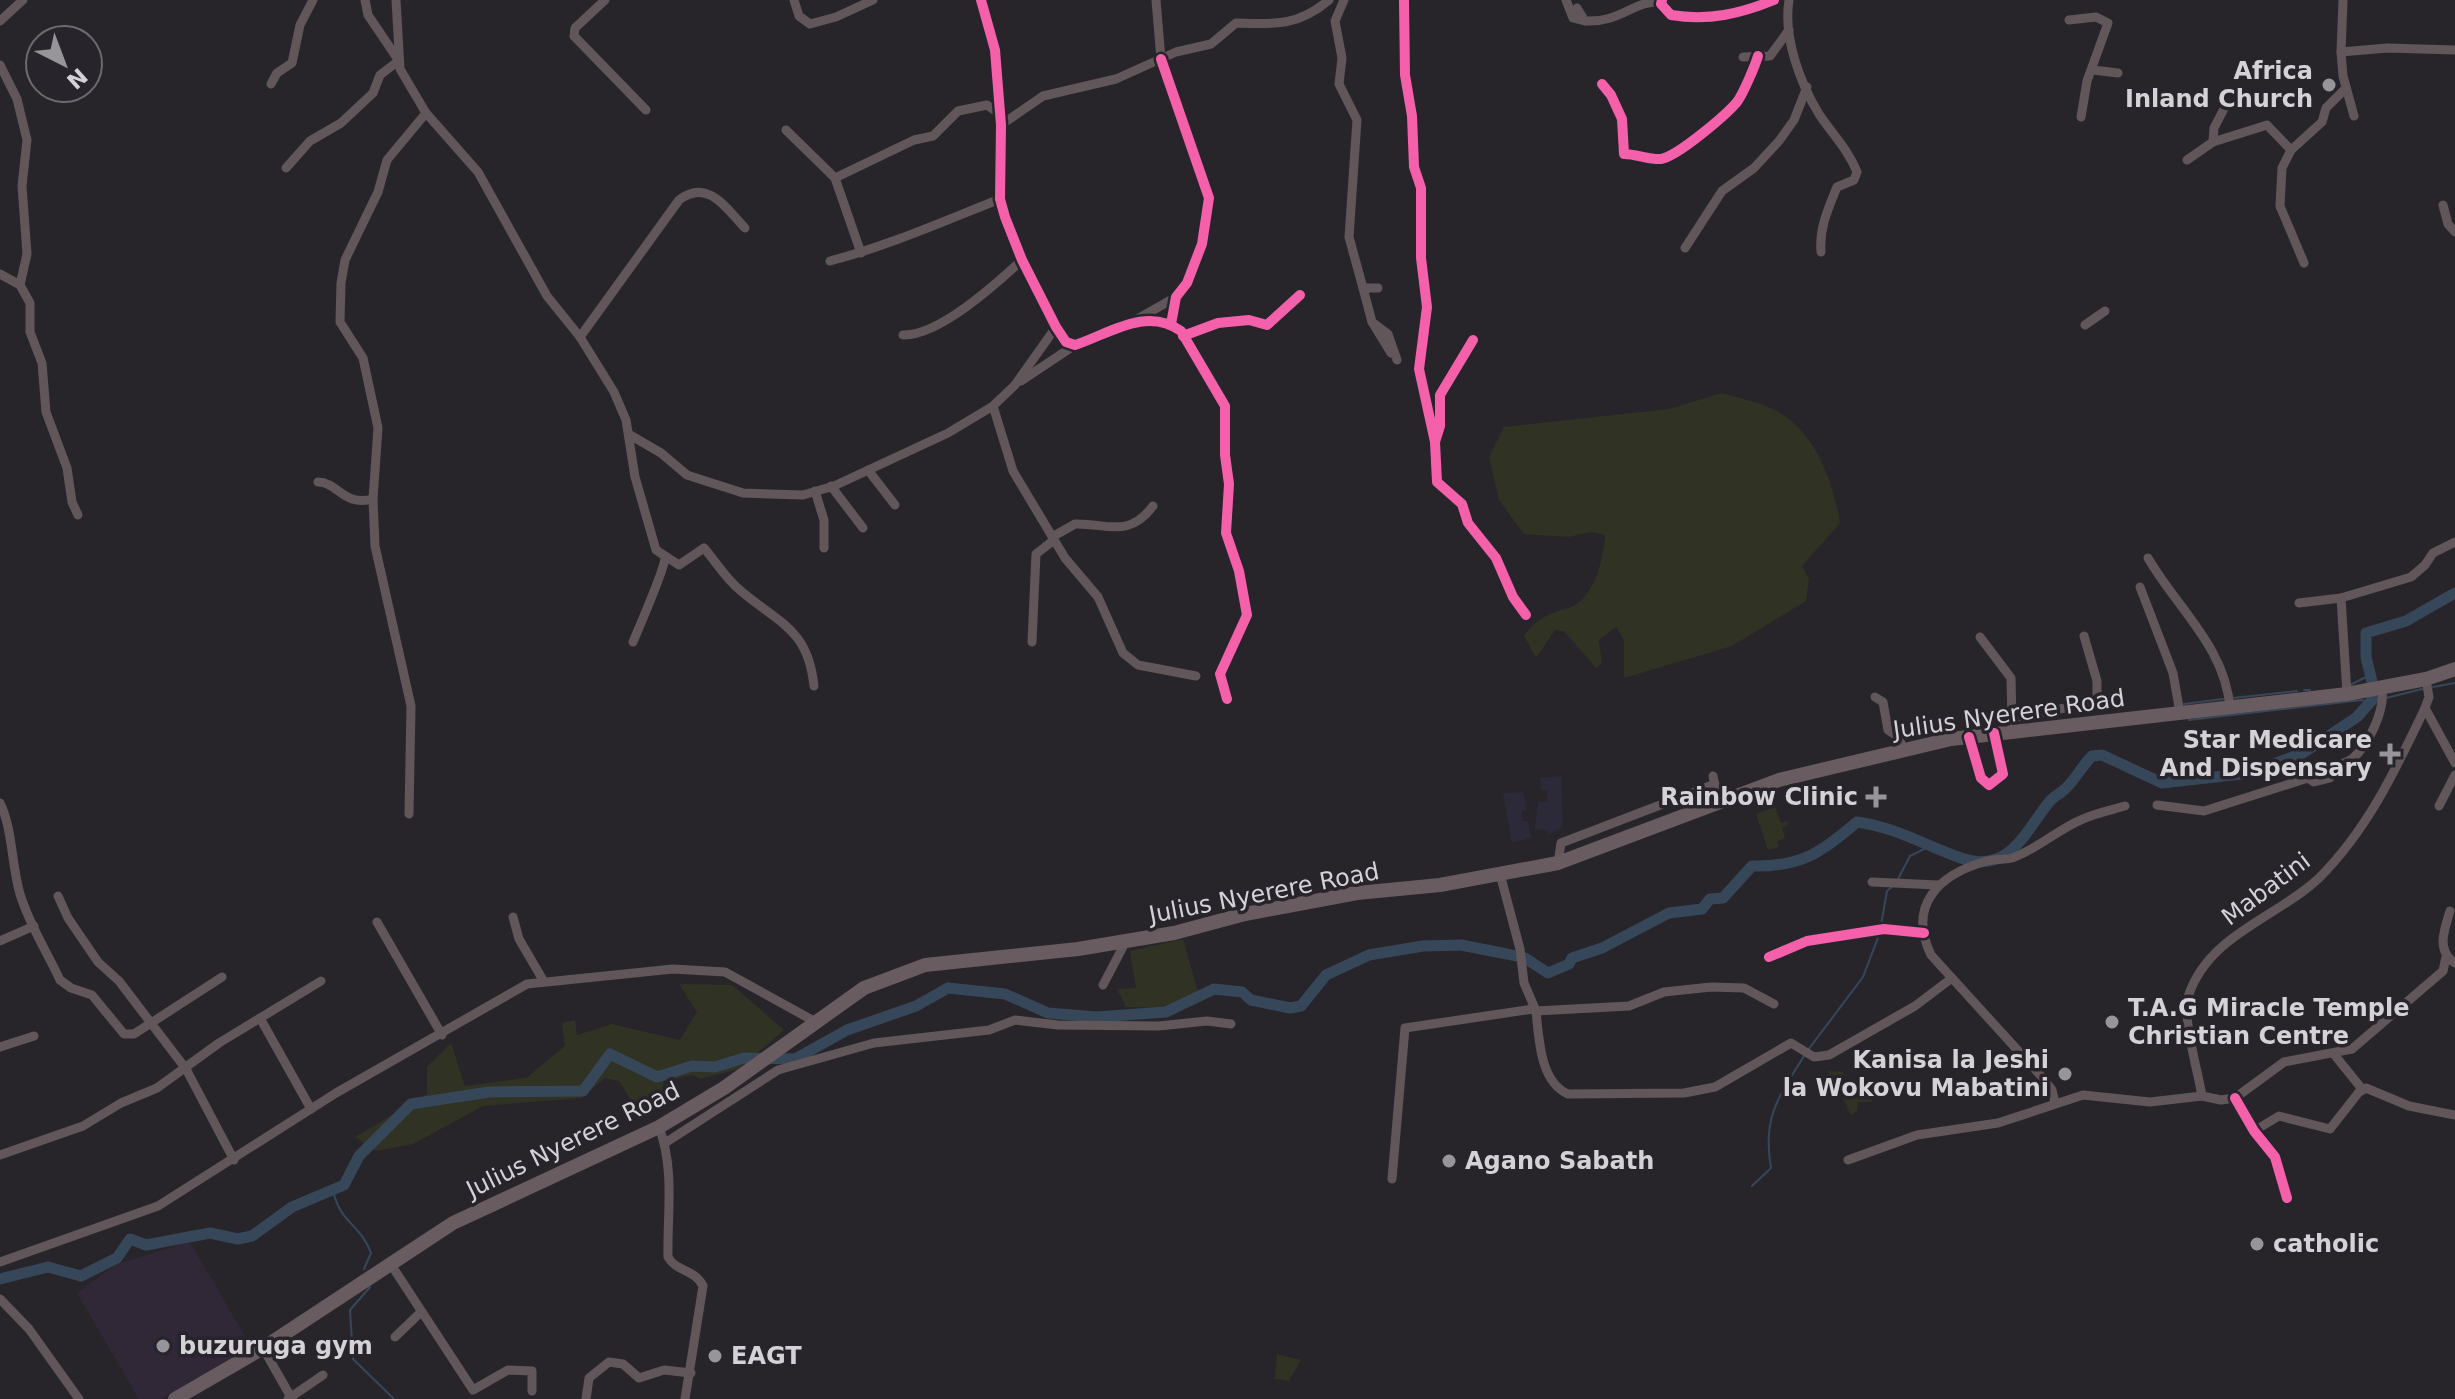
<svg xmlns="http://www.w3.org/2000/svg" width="2455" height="1399" font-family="'DejaVu Sans',sans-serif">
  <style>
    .commercial { fill: #302837 }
    .industrial { fill: #2c2a39 }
    .green { fill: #303223 }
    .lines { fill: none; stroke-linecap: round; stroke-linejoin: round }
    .stream { stroke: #37475a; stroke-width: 2 }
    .river { stroke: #37475a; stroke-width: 11 }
    .minor { stroke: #61575a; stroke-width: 9 }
    .highway { stroke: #695c61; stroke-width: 14 }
    .cycleway-casing { stroke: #28242b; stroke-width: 15 }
    .cycleway { stroke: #f560ab; stroke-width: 10 }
    .poi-dot { fill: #98959a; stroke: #28242b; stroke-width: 3 }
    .labels { text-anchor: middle; stroke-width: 7; stroke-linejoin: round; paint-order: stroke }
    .poi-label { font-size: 24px; font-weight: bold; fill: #d5d2d7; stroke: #28242b; text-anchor: start }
    .street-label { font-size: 24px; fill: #d5d2d7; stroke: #28242b }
  </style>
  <rect width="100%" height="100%" fill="#28252a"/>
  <path class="commercial" d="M190,1242L251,1347L161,1399H139L77,1293L117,1264Z"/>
  <g class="industrial">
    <path d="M1561,776L1563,827L1548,835L1547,830L1535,829L1538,802H1547L1548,791L1541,789L1540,778Z"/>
    <path d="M1523,792L1527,810L1522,811L1523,821H1528L1531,838L1512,843L1503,793Z"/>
  </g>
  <g class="green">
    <path d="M1722,393C1740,399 1766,403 1782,414C1817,436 1834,485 1840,523L1802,566L1809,579L1806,601L1732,646L1624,678V640L1616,627L1599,640L1602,663L1596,668L1564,631L1555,630L1536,658L1524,636C1536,619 1546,615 1565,609C1594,602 1603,561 1605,535L1591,532L1568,537L1524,534L1499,500L1489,457L1504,427L1669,409Z"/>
    <path d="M1775,807L1781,823L1787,821L1788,826L1782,828L1785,838L1777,841L1779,847L1768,850L1756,814Z"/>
    <path d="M1183,939L1198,992L1165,1008L1126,1007L1117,989L1136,988L1130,951Z"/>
    <path d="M679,984L732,985L784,1030L739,1069L700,1079L693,1075L664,1081L660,1105L641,1116L619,1081L605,1078L581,1098L483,1106L413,1144L376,1151L355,1137L427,1094V1067L451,1043L465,1086L526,1078L565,1046L562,1023L575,1020L577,1035L612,1024L680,1040L697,1012Z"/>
    <path d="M1829,1071L1843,1072L1842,1083L1861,1082L1875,1097L1871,1102H1858L1857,1111L1851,1115L1837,1086L1828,1080Z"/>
    <path d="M1277,1354L1301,1360L1289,1381L1275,1379Z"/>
  </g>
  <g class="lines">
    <g class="stream">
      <path d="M2350,685L2370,675"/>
      <path d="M2433,687L2455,683"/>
      <path d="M2304,690H2310"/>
      <path d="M2233,698L2297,691"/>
      <path d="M2386,698L2422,689"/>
      <path d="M2373,701L2379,700"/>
      <path d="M2184,704L2223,699"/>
      <path d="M2189,720L2362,700L2370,703"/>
      <path d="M1897,881L1910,856L1934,844"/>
      <path d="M1881,925L1887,891L1893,886"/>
      <path d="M1808,1050L1863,977L1879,935"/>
      <path d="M1752,1186L1771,1168C1762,1116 1779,1097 1804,1056"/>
      <path d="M333,1190C340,1224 360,1223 371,1253L364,1269"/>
      <path d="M370,1287L350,1310L353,1359L394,1399"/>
    </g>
    <g class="river">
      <path d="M2372,682L2366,657V633L2406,621L2455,593"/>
      <path d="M0,1279L48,1267L81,1276L117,1258L130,1239L146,1245L210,1233L238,1239L252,1236L292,1207L344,1185L359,1156L411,1104L489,1092L583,1091L610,1054L657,1077L692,1066L715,1067L744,1058L795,1059L847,1030L916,1006L948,988L1005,994L1048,1013L1097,1017L1166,1012L1214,989L1242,992L1251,1000L1290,1008L1301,1006L1326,975L1369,955L1423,946L1461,945L1507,954L1525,958L1548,973L1569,964L1572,958L1602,948L1669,913L1702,909L1710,899L1723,898L1752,866C1801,867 1821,853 1857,822C1898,828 1924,845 1961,858C2010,875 2025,831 2050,801C2054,796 2060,794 2065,789C2075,780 2082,766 2092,756L2102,755L2162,783L2250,773L2303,753L2357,717L2373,699"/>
    </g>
    <g class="minor">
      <path d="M365,0L368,15L397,58"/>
      <path d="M396,0L400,69L426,113L478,172L547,296L580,337L614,392L626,420L635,477L656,550L679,565L704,548C717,563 725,578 741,591C780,624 808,629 814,686"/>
      <path d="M605,0L575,28L574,36L646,110"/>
      <path d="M794,0L799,16L810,24L836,17L873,0"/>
      <path d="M981,0L995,50L1001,125L1000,199L1005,217L1022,260L1056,327L1066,342L1075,345C1109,334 1146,306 1181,331L1225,406V455L1229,484L1226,533L1239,571L1247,615L1220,674L1227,699"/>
      <path d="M1156,0L1161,59L1209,198L1202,244L1187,283L1176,297L1171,324"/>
      <path d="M1344,0L1335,21L1342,58L1339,84L1357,120L1349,237L1363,288H1378"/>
      <path d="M1404,0L1405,75L1412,116L1414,167L1421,188V258L1427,307L1419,369L1435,442"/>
      <path d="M1566,0L1573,18L1585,21"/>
      <path d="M1662,0L1661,4L1671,15C1709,21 1740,14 1774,0"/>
      <path d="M1789,0C1783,37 1800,83 1819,114C1832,134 1848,149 1857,172L1854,180L1837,187C1828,209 1819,228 1821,252"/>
      <path d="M1577,8L1585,21C1621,23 1634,0 1661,2"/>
      <path d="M2069,20L2096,17L2108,23L2087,81L2081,117"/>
      <path d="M0,21L23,0"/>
      <path d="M2341,52L2343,0"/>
      <path d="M1743,57L1770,56L1789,30"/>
      <path d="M0,65L17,99L27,140L22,186L27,254L20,285"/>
      <path d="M2093,70L2118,73"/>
      <path d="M271,84L277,73L292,63L300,25L313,0"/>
      <path d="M1602,84L1611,95L1622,119L1624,154C1636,154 1650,160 1661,159C1678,156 1726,115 1737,102C1743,94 1755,66 1758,56"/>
      <path d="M2354,116L2343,76L2341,52L2387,48L2455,50"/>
      <path d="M1001,125L1043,96L1116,79L1176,52L1211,44L1236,23C1273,24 1297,27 1329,0"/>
      <path d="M786,130L835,178L861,253"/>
      <path d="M2213,142L2214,128L2226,105"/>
      <path d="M2187,160L2213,142L2267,125L2291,150"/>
      <path d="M286,168L310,141L341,123L373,93L380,75L397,62"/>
      <path d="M835,178L914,140L933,136L958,111L987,105L1000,114"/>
      <path d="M2443,205L2448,224L2455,232"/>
      <path d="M1685,248L1722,191L1754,168L1779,141L1794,120L1807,87"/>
      <path d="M830,261C888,246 944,221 1000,199"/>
      <path d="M2304,263L2280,206L2282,168L2291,150L2322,122L2326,108L2346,88"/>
      <path d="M0,274L20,285L30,303V332L42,363L46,412L67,468L72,502L78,515"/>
      <path d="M1363,288L1372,322L1388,334L1397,360"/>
      <path d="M1134,321L1176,297"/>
      <path d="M1372,322L1391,353"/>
      <path d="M2085,325L2105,311"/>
      <path d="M903,335C939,336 996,284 1022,260"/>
      <path d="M1183,336L1218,323L1249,320L1267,325L1300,295"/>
      <path d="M580,337L679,200C708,178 726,208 745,228"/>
      <path d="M1473,340L1440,395V426L1435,442L1437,482L1462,504L1468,523L1496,558L1513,597L1526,615"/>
      <path d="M1021,381L1075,345"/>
      <path d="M993,406L1013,471L1065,558L1098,597L1123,653L1138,665L1196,676"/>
      <path d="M630,435L661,453L687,475L743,493L803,495L834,486L948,433L993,406L1015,385L1056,327"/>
      <path d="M868,470L895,505"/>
      <path d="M318,482C338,482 343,507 373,499"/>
      <path d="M831,486L863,528"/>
      <path d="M815,491L824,520V548"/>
      <path d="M1052,537L1075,524C1107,523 1128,539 1153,506"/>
      <path d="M2148,558C2177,608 2226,648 2230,709"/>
      <path d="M2140,587L2173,673L2180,713"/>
      <path d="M2341,598L2347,694"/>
      <path d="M2299,603L2341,598L2411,577L2425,565L2433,553L2455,542"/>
      <path d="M1980,637L2011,678L2012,723"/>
      <path d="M633,642C640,625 664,571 665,558"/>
      <path d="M1032,642L1036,554L1054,540"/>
      <path d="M1875,697L1883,702L1888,730L1897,736L1904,749"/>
      <path d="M2425,708L2455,763"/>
      <path d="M2012,718L2097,702V681L2084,636"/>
      <path d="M1969,737L1981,778L1989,785L2003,774L1994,733"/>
      <path d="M1713,776L1718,801"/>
      <path d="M0,803C13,830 11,863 20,894C29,924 47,952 60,980L71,988L92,995L124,1034H134L222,977"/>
      <path d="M2157,805L2204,811L2308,778L2314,782L2330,778L2328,769C2335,766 2345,764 2352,759C2369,745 2385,710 2382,689"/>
      <path d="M2439,806L2455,775"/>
      <path d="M409,814L411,706L375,546L373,499L378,428L363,358L340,322L341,283L345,260L378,192L387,160L426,113"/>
      <path d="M1558,863L1561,843L1715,784"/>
      <path d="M1500,874L1520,949L1524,983L1536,1011L1629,1006L1664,992L1711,987L1744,988L1774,1004"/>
      <path d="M1872,882L1938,885"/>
      <path d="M58,896L68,918L98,962L119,981L186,1069L234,1160"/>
      <path d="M2450,911C2444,930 2436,951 2455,963"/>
      <path d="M513,917L519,939L543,980"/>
      <path d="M377,922L442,1035"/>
      <path d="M0,941L34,926"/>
      <path d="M1769,957L1807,941L1884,929L1924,933"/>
      <path d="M1103,985L1126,941"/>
      <path d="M1536,1011C1539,1039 1540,1082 1568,1094L1684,1093L1715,1087L1791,1043L1814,1057L1829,1055L1915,1006L1952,978"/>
      <path d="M260,1018L311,1109"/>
      <path d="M0,1047L34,1036"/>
      <path d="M2333,1053L2362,1089"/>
      <path d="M2202,1096C2198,1071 2181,1015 2189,994C2210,934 2278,917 2319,878C2368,829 2396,769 2425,708L2429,697L2426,679"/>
      <path d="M2055,1103L2052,1090L2042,1077L1931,955C1907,905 1939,874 1987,861C1995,859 2004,860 2012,858C2038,849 2058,829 2083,819C2096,813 2111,810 2125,806"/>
      <path d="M659,1127C675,1170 667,1214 668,1257C676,1272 695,1269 703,1286L685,1399"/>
      <path d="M2254,1131L2279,1116L2330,1129L2359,1092L2366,1088L2409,1106L2455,1115"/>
      <path d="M665,1143L778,1070L874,1043L989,1030L1015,1020L1058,1025L1159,1026L1207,1021L1231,1024"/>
      <path d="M0,1155L83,1126L121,1103L157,1088L219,1043L321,981"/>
      <path d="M1848,1160L1917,1135L1998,1123L2083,1095L2150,1102L2202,1096L2221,1100L2235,1098L2284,1062L2352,1049L2443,971L2446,957"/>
      <path d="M1392,1179L1405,1028L1533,1009"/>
      <path d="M0,1262L158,1206L336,1093L527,984L673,969L725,972L814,1021"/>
      <path d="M390,1263L473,1390L508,1370L532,1371V1391"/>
      <path d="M0,1299L29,1329L79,1399"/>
      <path d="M395,1337L421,1312"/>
      <path d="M263,1348L292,1399"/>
      <path d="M288,1399L323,1375"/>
      <path d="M586,1399L589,1378L609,1362L623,1364L639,1378L664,1370L691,1373"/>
    </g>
    <path class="highway" d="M175,1399L263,1348L453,1223L659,1127L724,1088L864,988L925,965L1078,949L1174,933L1245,914L1357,893L1440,885L1558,863L1779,780L1951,739L2347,694L2426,679L2455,669"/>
    <defs>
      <g id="cycleway">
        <path d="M981,0L995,50L1001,125L1000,199L1005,217L1022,260L1056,327L1066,342L1075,345C1109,334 1146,306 1181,331L1225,406V455L1229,484L1226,533L1239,571L1247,615L1220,674L1227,699"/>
        <path d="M1404,0L1405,75L1412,116L1414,167L1421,188V258L1427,307L1419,369L1435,442"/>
        <path d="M1662,0L1661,4L1671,15C1709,21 1740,14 1774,0"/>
        <path d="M1161,59L1209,198L1202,244L1187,283L1176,297L1171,324"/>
        <path d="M1602,84L1611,95L1622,119L1624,154C1636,154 1650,160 1661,159C1678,156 1726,115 1737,102C1743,94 1755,66 1758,56"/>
        <path d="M1183,336L1218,323L1249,320L1267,325L1300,295"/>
        <path d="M1473,340L1440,395V426L1435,442L1437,482L1462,504L1468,523L1496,558L1513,597L1526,615"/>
        <path d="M1969,737L1981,778L1989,785L2003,774L1994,733"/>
        <path d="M1769,957L1807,941L1884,929L1924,933"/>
        <path d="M2235,1098L2254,1131L2275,1157L2287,1198"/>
      </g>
    </defs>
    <use href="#cycleway" class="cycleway-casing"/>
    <use href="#cycleway" class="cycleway"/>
  </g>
  <g class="poi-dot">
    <circle cx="2329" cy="85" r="8"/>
    <path d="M2386 742h8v8h8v8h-8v8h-8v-8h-8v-8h8z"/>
    <path d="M1872 785h8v8h8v8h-8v8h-8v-8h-8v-8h8z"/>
    <circle cx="2112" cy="1022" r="8"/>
    <circle cx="2065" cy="1074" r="8"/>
    <circle cx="1449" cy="1161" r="8"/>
    <circle cx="2257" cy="1244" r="8"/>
    <circle cx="163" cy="1346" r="8"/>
    <circle cx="715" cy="1356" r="8"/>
  </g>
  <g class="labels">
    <g class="poi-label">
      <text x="2313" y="79" text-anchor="end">Africa<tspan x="2313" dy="28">Inland Church</tspan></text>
      <text x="2372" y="748" text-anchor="end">Star Medicare<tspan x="2372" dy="28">And Dispensary</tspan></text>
      <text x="1858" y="805" text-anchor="end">Rainbow Clinic</text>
      <text x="2128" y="1016">T.A.G Miracle Temple<tspan x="2128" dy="28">Christian Centre</tspan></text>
      <text x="2049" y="1068" text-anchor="end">Kanisa la Jeshi<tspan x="2049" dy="28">la Wokovu Mabatini</tspan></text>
      <text x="1465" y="1169">Agano Sabath</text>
      <text x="2273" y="1252">catholic</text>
      <text x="179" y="1354">buzuruga gym</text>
      <text x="731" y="1364">EAGT</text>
    </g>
    <g class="street-label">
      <text transform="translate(2009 714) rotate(-8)" y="8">Julius Nyerere Road</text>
      <text transform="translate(2266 889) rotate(-37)" y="8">Mabatini</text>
      <text transform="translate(1264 893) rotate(-11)" y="8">Julius Nyerere Road</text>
      <text transform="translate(573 1140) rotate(-26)" y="8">Julius Nyerere Road</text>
    </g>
  </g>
  <g transform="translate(64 64) rotate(138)"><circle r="38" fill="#28242b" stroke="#6d6a70" stroke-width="2"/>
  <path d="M0-6L14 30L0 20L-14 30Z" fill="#98959a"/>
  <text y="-12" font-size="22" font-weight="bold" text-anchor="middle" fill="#d5d2d7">N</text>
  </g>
</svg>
